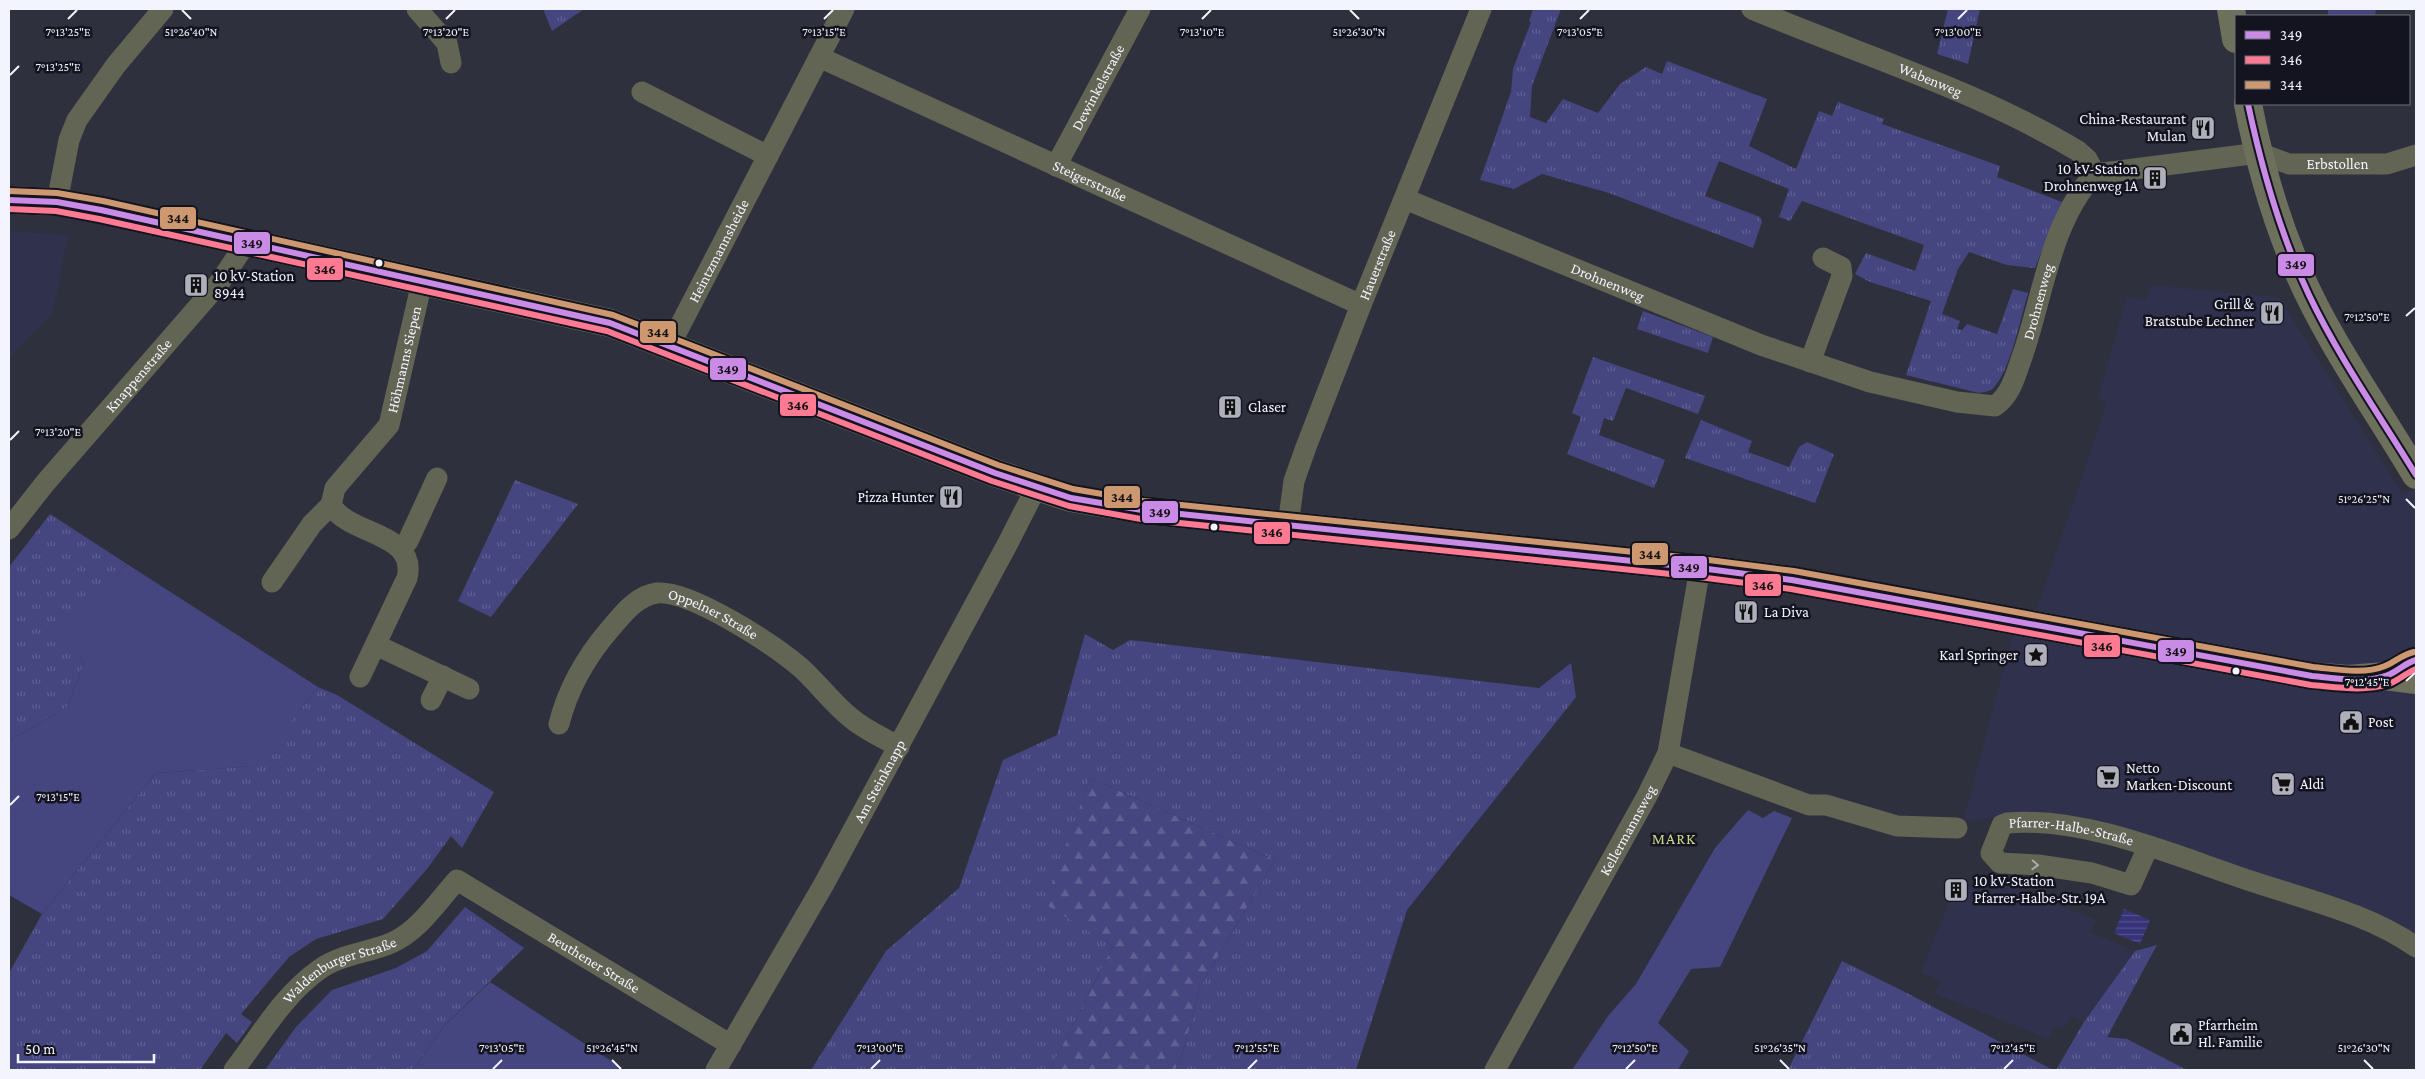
<svg xmlns="http://www.w3.org/2000/svg" width="2425" height="1079" font-family="'Crimson Pro',serif">
  <style>
    .built { fill: #30314d }
    .grass { fill: url(#grass-tufts) }
    .forest { fill: url(#forest-firs) }
    .garden { fill: #454580 }
    .water { fill: url(#water-rules) }
    .lines { fill: none; stroke-linecap: round; stroke-linejoin: round }
    .street { stroke: #626454; stroke-width: 21 }
    .secondary { stroke: #6d705b; stroke-width: 28 }
    .bus-1-casing { stroke: #13141f; stroke-width: 10 }
    .bus-2-casing { stroke: #13141f; stroke-width: 10 }
    .bus-3-casing { stroke: #13141f; stroke-width: 10 }
    .bus-1 { stroke: #ca8be6; stroke-width: 6 }
    .bus-2 { stroke: #fe7a93; stroke-width: 6 }
    .bus-3 { stroke: #cd976f; stroke-width: 6 }
    .oneway { stroke: #aaaca9 }
    .ticks { fill: none; stroke: #f3f4fe; stroke-width: 2 }
    .bus-dot { fill: #f3f4fe; stroke: #13141f; stroke-width: 2 }
    .labels { text-anchor: middle; stroke-width: 5; stroke-linejoin: round; paint-order: stroke }
    .street-label { font-size: 15px; fill: #f3f4fe; stroke: #13141f }
    .poi-label { font-size: 15px; fill: #f3f4fe; stroke: #13141f; text-anchor: start }
    .neighbourhood-label { font-size: 16px; letter-spacing: 1px; fill: #cdd588; stroke: #13141f }
    .ticks-label { font-size: 12px; text-anchor: middle; fill: #f3f4fe; stroke: #13141f; stroke-width: 5; stroke-linejoin: round; paint-order: stroke }
    .line-badge { stroke: #13141f; stroke-width: 2 }
    .pale-badge-label { font-size: 14px; text-anchor: middle; font-weight: bold; fill: #111 }
  </style>
  <defs>
    <pattern id="grass-tufts" width="24" height="20" patternUnits="userSpaceOnUse" patternTransform="scale(1.25)"><rect width="24" height="20" fill="#454580"/><path d="M3 7l-1-3M5 7V3M7 7l1-3M15 17l-1-3M17 17v-4M19 17l1-3" fill="none" stroke="#606093"/></pattern>
    <pattern id="forest-firs" width="22" height="20" patternUnits="userSpaceOnUse" patternTransform="scale(1.25)"><rect width="22" height="20" fill="#454580"/><path d="M5 1l3.5 6h-7zM16 11l3.5 6h-7z" fill="#606093"/></pattern>
    <pattern id="water-rules" width="6" height="5" patternUnits="userSpaceOnUse" patternTransform="scale(1.25)"><rect width="6" height="5" fill="#363378"/><path d="M0 2.5h6" fill="none" stroke="#54518c"/></pattern>
  </defs>
  <rect width="100%" height="100%" fill="#2f303d"/>
  <g class="built">
    <path d="M9,231L68,235L53,313L9,358Z"/>
    <path d="M2151,285L2279,297L2402,493L2416,490V937L2018,814L1963,822L2016,622L2036,611L2107,403L2098,398L2127,296L2145,300Z"/>
    <path d="M1995,880L2096,920L2090,932L2135,951L2084,1022L2072,1017L2062,1029L2054,1026L2049,1039L1935,994L1940,981L1921,973L1952,894L1964,899L1970,886L1990,893Z"/>
  </g>
  <g class="grass">
    <path d="M543,9H584L552,31Z"/>
    <path d="M1533,9H1561L1532,86L1530,117L1546,123L1563,99L1598,113L1620,84L1646,67L1662,74L1667,61L1767,99L1749,146L1796,169L1819,111L1832,116L1838,102L1884,119L1882,124L2000,166L1997,177L2062,202L2035,268L2007,265L1969,252L1958,269L1942,314L1960,321L1957,329L1962,330L1967,324L1997,334L2013,289L2028,293C2021,317 2011,366 1996,385C1992,391 1986,392 1979,393L1906,375L1931,301L1870,282L1855,274L1866,253L1915,271L1924,245L1802,201L1790,221L1779,217L1789,189L1719,161L1705,196L1760,217L1762,222L1753,248L1609,193L1542,174L1514,189L1480,180L1511,92L1513,69L1531,22L1529,21Z"/>
    <path d="M1948,9H1980L1968,64L1937,54Z"/>
    <path d="M2328,9H2376L2375,16H2328Z"/>
    <path d="M1643,311L1713,337L1708,353L1637,329Z"/>
    <path d="M1593,357L1705,396L1698,414L1626,388L1613,421L1604,418L1599,435L1665,460L1654,488L1567,454L1581,417L1572,413Z"/>
    <path d="M1701,420L1752,441L1748,452L1789,467L1799,447L1807,442L1834,454L1815,503L1685,458Z"/>
    <path d="M515,480L578,504L491,617L458,601Z"/>
    <path d="M50,514L127,564L62,630L84,663L67,707L9,741V567Z"/>
    <path d="M1085,634L1113,650L1130,640L1539,688L1571,663L1576,697L1407,910L1356,1070H1175L1183,1052L1200,987L1275,860L1090,778L1046,904L1113,946L1050,1070H811L886,951L959,888L1003,760L1057,735Z"/>
    <path d="M318,687L337,695L494,792L462,848L451,836L427,869L383,919L316,939L289,957L241,1014L252,1022L237,1043L226,1033L200,1070H9V973L42,914L156,773L254,766Z"/>
    <path d="M465,907L524,948L443,1027L413,1070H265L296,1027L332,990L396,968L427,951Z"/>
    <path d="M2157,945L2107,1037L2127,1039L2187,1070H2056L2084,1022L2135,951Z"/>
    <path d="M1842,961L1903,991L2053,1070H1788Z"/>
  </g>
  <path class="forest" d="M1090,778L1275,860L1200,987L1183,1052L1175,1070H1050L1113,946L1045,904Z"/>
  <g class="garden">
    <path d="M127,564L318,687L255,766L156,773L42,914L9,895V741L67,707L84,663L61,630Z"/>
    <path d="M1748,810L1763,818L1774,811L1792,818L1720,967L1691,969L1658,1023L1689,1051L1678,1070H1572L1608,1016L1636,984L1715,848Z"/>
    <path d="M490,982L619,1066L616,1070H413L443,1027Z"/>
  </g>
  <path class="water" d="M2124,909L2150,920L2140,944L2114,933Z"/>
  <g class="lines">
    <g class="street">
      <path d="M417,9L447,43L451,63"/>
      <path id="s1" d="M1752,9C1861,55 1976,90 2078,151L2087,159L2095,174"/>
      <path id="s2" d="M819,57L1361,305"/>
      <path d="M642,92L768,156"/>
      <path id="s3" d="M1056,166L1140,9"/>
      <path id="s4" d="M1405,199L1761,345L1870,382L1957,402L1995,406C2012,394 2016,373 2023,354C2043,296 2051,220 2095,174L2259,153L2289,164H2387L2416,155"/>
      <path d="M57,202L69,140L77,120L116,65L163,9"/>
      <path id="s5" d="M670,345L844,9"/>
      <path d="M1810,362L1842,276L1841,267L1823,258"/>
      <path d="M331,505C349,536 418,532 407,578L360,677"/>
      <path id="s6" d="M1288,525L1294,481L1306,447L1361,305L1481,9"/>
      <path id="s7" d="M9,529L46,482L220,282L246,243"/>
      <path d="M401,549L408,541L437,478"/>
      <path id="s8" d="M272,582L312,524L331,505L335,488L389,425L422,282"/>
      <path d="M376,645L469,689"/>
      <path d="M431,700L443,676"/>
      <path id="s9" d="M559,724C568,688 586,657 610,629C623,614 636,596 657,593C691,590 774,645 800,667C818,683 832,703 851,718C865,730 884,738 899,747"/>
      <path d="M1668,753L1809,805H1826L1897,826L1957,828"/>
      <path id="s10" d="M2148,847L2131,885L2092,873L2038,865L2000,863L1991,853L2002,825L2007,823C2086,816 2178,857 2254,882C2308,900 2369,914 2416,947"/>
      <path id="s11" d="M234,1070C261,1035 283,995 320,969C341,954 368,953 391,943C418,932 438,901 457,880L731,1045"/>
      <path id="s12" d="M716,1070L824,884L1008,543L1036,488"/>
      <path id="s13" d="M1495,1070L1647,796L1668,753L1700,568"/>
    </g>
    <g class="secondary">
      <path d="M2231,9L2236,39"/>
      <path d="M2248,104C2259,161 2275,218 2298,271C2328,341 2377,409 2416,475"/>
      <path d="M9,200L57,202L101,210L610,323L995,473L1071,498L1142,510L1700,568L1792,580L2312,676L2348,679L2385,676L2416,680"/>
    </g>
    <defs>
      <g id="bus-1">
        <path d="M2248,104C2262,170 2280,234 2309,295C2339,358 2380,416 2416,475"/>
        <path d="M9,200L57,202L101,210L610,323L995,473L1071,498L1142,510L1700,568L1792,580L2312,676C2336,678 2365,684 2388,675C2398,671 2405,663 2416,660"/>
      </g>
      <path id="bus-2" d="M9,209L56,211L99,219L607,331L992,481L1069,506L1141,519L1699,577L1791,589L2311,685C2336,687 2364,692 2389,684C2399,680 2406,673 2416,669"/>
      <path id="bus-3" d="M9,191L57,193L103,201L613,315L998,465L1073,489L1143,501L1701,559L1794,571L2313,667C2335,669 2364,675 2385,666C2395,662 2403,654 2414,652"/>
    </defs>
    <use href="#bus-1" class="bus-1-casing"/>
    <use href="#bus-2" class="bus-2-casing"/>
    <use href="#bus-3" class="bus-3-casing"/>
    <use href="#bus-1" class="bus-1"/>
    <use href="#bus-2" class="bus-2"/>
    <use href="#bus-3" class="bus-3"/>
  </g>
  <defs><path id="oneway-chevron" d="M-2-3.5L2.5 0L-2 3.5" fill="none" stroke-width="1.6" stroke-linecap="round" stroke-linejoin="round" transform="scale(1.25)"/></defs>
  <use class="oneway" href="#oneway-chevron" transform="translate(2035 865) rotate(3)"/>
  <path class="ticks" d="M182,10L191,19M1350,10L1359,19M68,19L77,10M446,19L455,10M824,19L833,10M1202,19L1211,10M1580,19L1589,10M1958,19L1967,10M10,75L19,66M2406,316L2415,308M10,440L19,431M2406,499L2415,508M2406,681L2415,673M10,805L19,796M612,1060L621,1069M1780,1060L1789,1069M2364,1060L2373,1069M493,1069L502,1060M871,1069L880,1060M1248,1069L1257,1060M1626,1069L1635,1060M2004,1069L2013,1060"/>
  <defs>
    <symbol id="restaurant-square" viewBox="-11 -11 22 22"><rect x="-9" y="-9" width="18" height="18" rx="4" fill="#aeafba" stroke="#13141f"/><path d="M-5-6h1v4h1v-4h1v4h1v-4h1v5L-1.5 .5V6h-2V.5L-5-1ZM5-6V6H3V1.5H1.5Q1.5-4 5-6Z" fill="#111"/></symbol>
    <symbol id="building-square" viewBox="-11 -11 22 22"><rect x="-9" y="-9" width="18" height="18" rx="4" fill="#aeafba" stroke="#13141f"/><path d="M-4-6H4V6H1V3H-1V6H-4ZM-2.5-4.3h1.7v1.8h-1.7ZM.8-4.3h1.7v1.8H.8ZM-2.5-1h1.7V.8h-1.7ZM.8-1h1.7V.8H.8Z" fill="#111"/></symbol>
    <symbol id="sight-square" viewBox="-11 -11 22 22"><rect x="-9" y="-9" width="18" height="18" rx="4" fill="#aeafba" stroke="#13141f"/><path d="M0-6L1.8-2.2L6-1.7L2.9 1.2L3.7 5.4L0 3.3L-3.7 5.4L-2.9 1.2L-6-1.7L-1.8-2.2Z" fill="#111"/></symbol>
    <symbol id="civic-square" viewBox="-11 -11 22 22"><rect x="-9" y="-9" width="18" height="18" rx="4" fill="#aeafba" stroke="#13141f"/><path d="M-.6-6.5H3V-4.5H.6V-3L4-1V1h2V6H-6V1h2V-1L-.6-3ZM-1.2 2.5V6h2.4V2.5Z" fill="#111"/></symbol>
    <symbol id="supermarket-square" viewBox="-11 -11 22 22"><rect x="-9" y="-9" width="18" height="18" rx="4" fill="#aeafba" stroke="#13141f"/><path d="M-6-5.5h2.5l.6 2H6L4.5 2H-2.5L-4.4-4H-6ZM-1.5 3.2a1.3 1.3 0 1 0 .1 0ZM3 3.2a1.3 1.3 0 1 0 .1 0Z" fill="#111"/></symbol>
  </defs>
  <g fill-rule="evenodd">
    <use href="#restaurant-square" x="2189" y="114" width="28" height="28"/>
    <use href="#building-square" x="2141" y="164" width="28" height="28"/>
    <use href="#building-square" x="182" y="271" width="28" height="28"/>
    <use href="#restaurant-square" x="2258" y="299" width="28" height="28"/>
    <use href="#building-square" x="1216" y="393" width="28" height="28"/>
    <use href="#restaurant-square" x="937" y="483" width="28" height="28"/>
    <use href="#restaurant-square" x="1732" y="598" width="28" height="28"/>
    <use href="#sight-square" x="2022" y="641" width="28" height="28"/>
    <use href="#civic-square" x="2337" y="708" width="28" height="28"/>
    <use href="#supermarket-square" x="2094" y="763" width="28" height="28"/>
    <use href="#supermarket-square" x="2269" y="770" width="28" height="28"/>
    <use href="#building-square" x="1942" y="876" width="28" height="28"/>
    <use href="#civic-square" x="2167" y="1020" width="28" height="28"/>
  </g>
  <g class="bus-dot">
    <circle cx="379" cy="263" r="4.5"/>
    <circle cx="1214" cy="527" r="4.5"/>
    <circle cx="2236" cy="671" r="4.5"/>
  </g>
  <g class="labels">
    <g class="street-label">
      <text dy="5" stroke="none"><textPath href="#s1" startOffset="192">Wabenweg</textPath></text>
      <text dy="5" stroke="none"><textPath href="#s3" startOffset="89">Dewinkelstraße</textPath></text>
      <text dy="5" stroke="none"><textPath href="#s4" startOffset="1129">Erbstollen</textPath></text>
      <text dy="5" stroke="none"><textPath href="#s2" startOffset="298">Steigerstraße</textPath></text>
      <text dy="5" stroke="none"><textPath href="#s5" startOffset="106">Heintzmannsheide</textPath></text>
      <text dy="5" stroke="none"><textPath href="#s6" startOffset="276">Hauerstraße</textPath></text>
      <text dy="5" stroke="none"><textPath href="#s4" startOffset="219">Drohnenweg</textPath></text>
      <text dy="5" stroke="none"><textPath href="#s4" startOffset="742">Drohnenweg</textPath></text>
      <text dy="5" stroke="none"><textPath href="#s8" startOffset="265">Höhmanns Siepen</textPath></text>
      <text dy="5" stroke="none"><textPath href="#s7" startOffset="201">Knappenstraße</textPath></text>
      <text dy="5" stroke="none"><textPath href="#s9" startOffset="230">Oppelner Straße</textPath></text>
      <text dy="5" stroke="none"><textPath href="#s12" startOffset="332">Am Steinknapp</textPath></text>
      <text dy="5" stroke="none"><textPath href="#s13" startOffset="274">Kellermannsweg</textPath></text>
      <text dy="5" stroke="none"><textPath href="#s10" startOffset="289">Pfarrer-Halbe-Straße</textPath></text>
      <text dy="5" stroke="none"><textPath href="#s11" startOffset="461">Beuthener Straße</textPath></text>
      <text dy="5" stroke="none"><textPath href="#s11" startOffset="150">Waldenburger Straße</textPath></text>
    </g>
    <g class="poi-label">
      <text x="2186" y="124" text-anchor="end">China-Restaurant<tspan x="2186" dy="17">Mulan</tspan></text>
      <text x="2138" y="174" text-anchor="end">10 kV-Station<tspan x="2138" dy="17">Drohnenweg 1A</tspan></text>
      <text x="214" y="281">10 kV-Station<tspan x="214" dy="17">8944</tspan></text>
      <text x="2254" y="309" text-anchor="end">Grill &amp;<tspan x="2254" dy="17">Bratstube Lechner</tspan></text>
      <text x="1248" y="412">Glaser</text>
      <text x="934" y="502" text-anchor="end">Pizza Hunter</text>
      <text x="1764" y="617">La Diva</text>
      <text x="2018" y="660" text-anchor="end">Karl Springer</text>
      <text x="2368" y="727">Post</text>
      <text x="2126" y="773">Netto<tspan x="2126" dy="17">Marken-Discount</tspan></text>
      <text x="2300" y="789">Aldi</text>
      <text x="1974" y="886">10 kV-Station<tspan x="1974" dy="17">Pfarrer-Halbe-Str. 19A</tspan></text>
      <text x="2198" y="1030">Pfarrheim<tspan x="2198" dy="17">Hl. Familie</tspan></text>
    </g>
    <g class="neighbourhood-label">
      <text x="1674" y="844">MARK</text>
    </g>
  </g>
  <g class="ticks-label">
    <text x="68" y="36">7°13'25"E</text>
    <text x="446" y="36">7°13'20"E</text>
    <text x="824" y="36">7°13'15"E</text>
    <text x="1202" y="36">7°13'10"E</text>
    <text x="1580" y="36">7°13'05"E</text>
    <text x="1958" y="36">7°13'00"E</text>
    <text x="191" y="36">51°26'40"N</text>
    <text x="1359" y="36">51°26'30"N</text>
    <text x="58" y="71">7°13'25"E</text>
    <text x="2367" y="321">7°12'50"E</text>
    <text x="58" y="436">7°13'20"E</text>
    <text x="2364" y="503">51°26'25"N</text>
    <text x="2367" y="686">7°12'45"E</text>
    <text x="58" y="801">7°13'15"E</text>
    <text x="612" y="1052">51°26'45"N</text>
    <text x="1780" y="1052">51°26'35"N</text>
    <text x="2364" y="1052">51°26'30"N</text>
    <text x="502" y="1052">7°13'05"E</text>
    <text x="880" y="1052">7°13'00"E</text>
    <text x="1257" y="1052">7°12'55"E</text>
    <text x="1635" y="1052">7°12'50"E</text>
    <text x="2013" y="1052">7°12'45"E</text>
  </g>
  <g class="line-badge">
    <rect x="159" y="206" width="38" height="24" rx="5" fill="#cd976f"/>
    <rect x="233" y="231" width="38" height="24" rx="5" fill="#ca8be6"/>
    <rect x="2277" y="253" width="38" height="24" rx="5" fill="#ca8be6"/>
    <rect x="306" y="257" width="38" height="24" rx="5" fill="#fe7a93"/>
    <rect x="639" y="320" width="38" height="24" rx="5" fill="#cd976f"/>
    <rect x="709" y="357" width="38" height="24" rx="5" fill="#ca8be6"/>
    <rect x="779" y="393" width="38" height="24" rx="5" fill="#fe7a93"/>
    <rect x="1103" y="485" width="38" height="24" rx="5" fill="#cd976f"/>
    <rect x="1141" y="500" width="38" height="24" rx="5" fill="#ca8be6"/>
    <rect x="1253" y="521" width="38" height="24" rx="5" fill="#fe7a93"/>
    <rect x="1631" y="542" width="38" height="24" rx="5" fill="#cd976f"/>
    <rect x="1670" y="555" width="38" height="24" rx="5" fill="#ca8be6"/>
    <rect x="1744" y="573" width="38" height="24" rx="5" fill="#fe7a93"/>
    <rect x="2083" y="634" width="38" height="24" rx="5" fill="#fe7a93"/>
    <rect x="2157" y="639" width="38" height="24" rx="5" fill="#ca8be6"/>
  </g>
  <g class="pale-badge-label">
    <text x="178" y="223">344</text>
    <text x="252" y="248">349</text>
    <text x="2296" y="269">349</text>
    <text x="325" y="274">346</text>
    <text x="658" y="337">344</text>
    <text x="728" y="374">349</text>
    <text x="798" y="410">346</text>
    <text x="1122" y="502">344</text>
    <text x="1160" y="517">349</text>
    <text x="1272" y="537">346</text>
    <text x="1650" y="559">344</text>
    <text x="1689" y="572">349</text>
    <text x="1763" y="590">346</text>
    <text x="2102" y="651">346</text>
    <text x="2176" y="656">349</text>
  </g>
  <rect width="2425" height="1079" fill="none" stroke="#f3f4fe" stroke-width="20"/>
  <rect x="2235" y="15" width="175" height="90" fill="#13141f" stroke="#6d6e78"/>
  <rect x="2245" y="31" width="25" height="8" fill="#ca8be6" stroke="#6d6e78"/>
  <text x="2280" y="40" font-size="15" fill="#f3f4fe">349</text>
  <rect x="2245" y="56" width="25" height="8" fill="#fe7a93" stroke="#6d6e78"/>
  <text x="2280" y="65" font-size="15" fill="#f3f4fe">346</text>
  <rect x="2245" y="81" width="25" height="8" fill="#cd976f" stroke="#6d6e78"/>
  <text x="2280" y="90" font-size="15" fill="#f3f4fe">344</text>
  <path d="M18 1054v8h136v-8" fill="none" stroke="#f3f4fe" stroke-width="2.5"/>
  <text x="25" y="1054" font-size="15" fill="#f3f4fe" stroke="#13141f" stroke-width="4" paint-order="stroke">50 m</text>
</svg>
